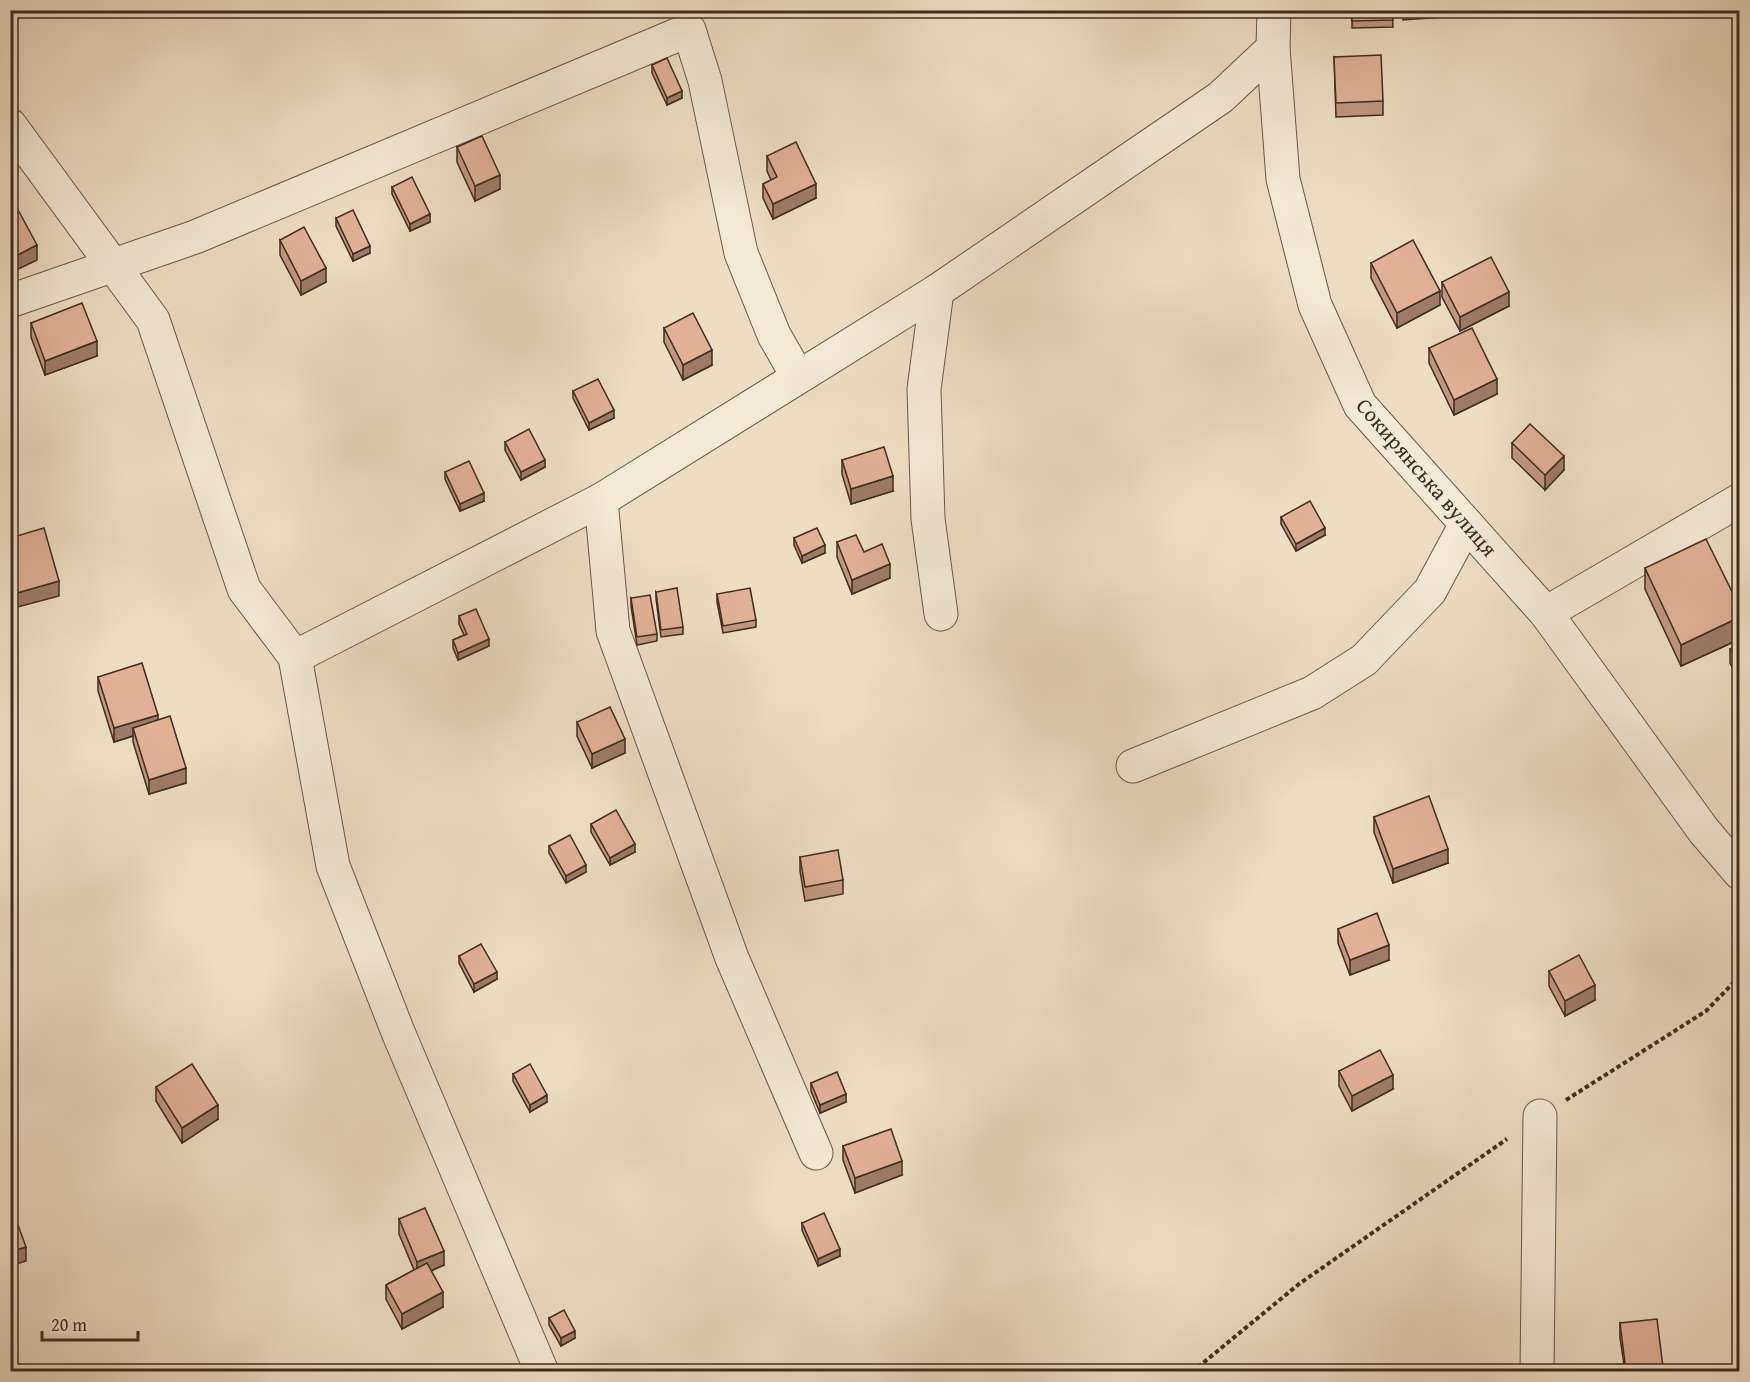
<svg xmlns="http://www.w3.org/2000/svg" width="1750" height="1382" font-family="'Gentium Book Plus',serif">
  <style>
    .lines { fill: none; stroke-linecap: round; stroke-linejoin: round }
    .minor-casing { stroke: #6a5949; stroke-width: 35 }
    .path { stroke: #3f2d21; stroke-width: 4; stroke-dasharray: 4.5 3; stroke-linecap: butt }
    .minor { stroke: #f3e9d7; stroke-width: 33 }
    .wall { fill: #c29780; stroke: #3f2d21; stroke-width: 1.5 }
    .shaded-wall { fill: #9e7b68; stroke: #3f2d21; stroke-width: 1.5 }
    .building { fill: #e2b095; stroke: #3f2d21; stroke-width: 1.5 }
    .labels { text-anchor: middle; stroke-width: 6; stroke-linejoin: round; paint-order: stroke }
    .street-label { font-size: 22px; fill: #3f2d21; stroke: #f3e9d7 }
  </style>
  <rect width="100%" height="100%" fill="#edddc2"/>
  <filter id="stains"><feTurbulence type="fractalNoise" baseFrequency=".00333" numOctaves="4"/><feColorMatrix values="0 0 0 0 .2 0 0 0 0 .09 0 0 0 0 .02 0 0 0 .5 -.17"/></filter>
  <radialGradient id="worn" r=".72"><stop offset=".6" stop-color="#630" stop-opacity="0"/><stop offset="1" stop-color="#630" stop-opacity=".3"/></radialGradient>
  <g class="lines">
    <defs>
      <g id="minor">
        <path d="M1274,10L1273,48L1283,179L1315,305L1360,405L1546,613L1704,831L1740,873"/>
        <path d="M10,125L153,320L244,589L295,657L333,866L398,1032L542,1372"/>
        <path d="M937,291L924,389L928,519L941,614"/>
        <path d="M10,301L195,237L689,30L705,81L741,253L774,335L798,377"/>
        <path d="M601,500L613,631L732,958L816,1153"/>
        <path d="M1546,613L1740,500"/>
        <path d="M295,657L601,500L937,291L1221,97L1273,48"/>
        <path d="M1133,766L1312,693L1364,660L1430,591L1466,524"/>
        <path d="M1537,1372L1540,1116"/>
      </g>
    </defs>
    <use href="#minor" class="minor-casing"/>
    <g class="path">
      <path d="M1566,1100L1706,1011L1740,976"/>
      <path d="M1192,1372L1299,1284L1507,1139"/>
    </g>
    <use href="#minor" class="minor"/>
  </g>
  <g class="wall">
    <path d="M1352,10H1392L1393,27L1352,28Z"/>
    <path d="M1403,10H1444V17L1403,20Z"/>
    <path d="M1334,57L1383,101V115L1336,117Z"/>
    <path d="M652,65L682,98L667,105L652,73Z"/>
    <path d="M457,147L500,189L475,201L457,162Z"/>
    <path d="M767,156L816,198L773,219L763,198V184L771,180L767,171Z"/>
    <path d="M392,187L430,222L410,231L392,194Z"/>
    <path d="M336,218L370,253L353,261L336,226Z"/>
    <path d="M280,240L326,282L301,295L280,255Z"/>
    <path d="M1371,263L1440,305L1397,328L1371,278Z"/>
    <path d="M1442,282L1509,306L1460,331L1442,297Z"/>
    <path d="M31,323L97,356L45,375L31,337Z"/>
    <path d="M664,328L712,365L683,380L664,342Z"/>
    <path d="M1429,348L1497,394L1454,415L1429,363Z"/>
    <path d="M573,391L614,418L589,430L573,398Z"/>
    <path d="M505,442L545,467L521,480L505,450Z"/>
    <path d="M1512,443L1564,470L1545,490L1512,458Z"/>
    <path d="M842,460L893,491L851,504L842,474Z"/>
    <path d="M445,472L484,501L460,511L445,479Z"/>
    <path d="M1281,517L1325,535L1296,551L1281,524Z"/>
    <path d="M794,538L825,553L802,563L794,545Z"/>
    <path d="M837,542L864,552L890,578L852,594L837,557Z"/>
    <path d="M1645,568L1740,608V639L1681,666L1645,589Z"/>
    <path d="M656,592L683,627V634L661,637L656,599Z"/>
    <path d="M717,594L756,620V627L723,633L717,602Z"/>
    <path d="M631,598L657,634V641L637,645L631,606Z"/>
    <path d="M459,616L489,646L458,660L453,648V640L464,635L459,624Z"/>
    <path d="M1740,644V682L1730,663V649Z"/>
    <path d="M98,677L158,720L186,783L149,794L133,742V736L114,742L98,691Z"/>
    <path d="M577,722L625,753L592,768L577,736Z"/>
    <path d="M1374,817L1448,863L1393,883L1374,832Z"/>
    <path d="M591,824L635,852L610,865L591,832Z"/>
    <path d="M549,846L586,872L566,883L549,853Z"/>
    <path d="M800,857L843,880V894L805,901L800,871Z"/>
    <path d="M1338,929L1389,960L1350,975L1338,943Z"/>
    <path d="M459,956L497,979L474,992L459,963Z"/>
    <path d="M1549,971L1595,1000L1565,1016L1549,986Z"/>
    <path d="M1339,1071L1393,1089L1352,1111L1339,1086Z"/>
    <path d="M513,1074L547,1102L530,1112L513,1081Z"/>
    <path d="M811,1083L846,1102L820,1113L811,1091Z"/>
    <path d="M156,1087L218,1119L182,1143L156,1101Z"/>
    <path d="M843,1146L902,1175L855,1193L843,1160Z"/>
    <path d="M399,1219L444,1265L431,1271L443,1307L402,1329L386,1299V1285L414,1270L399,1234Z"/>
    <path d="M802,1223L840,1256L818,1266L802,1230Z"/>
    <path d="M549,1318L575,1338L561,1346L549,1325Z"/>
    <path d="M1620,1323L1663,1367V1371H1625L1620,1338Z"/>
  </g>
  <g class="shaded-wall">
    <path d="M682,91V98L667,105V98Z"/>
    <path d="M500,175V189L475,201V186Z"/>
    <path d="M816,184V198L773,219V204Z"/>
    <path d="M430,214V222L410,231V224Z"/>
    <path d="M37,245V260L10,273V259Z"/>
    <path d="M370,246V253L353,261V254Z"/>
    <path d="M326,268V282L301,295V281Z"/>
    <path d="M1440,291V305L1397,328V313Z"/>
    <path d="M1509,292V306L1460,331V317Z"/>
    <path d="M97,341V356L45,375V361Z"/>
    <path d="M712,350V365L683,380V365Z"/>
    <path d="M1497,379V394L1454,415V400Z"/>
    <path d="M614,410V418L589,430V423Z"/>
    <path d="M1564,456V470L1545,490V475Z"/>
    <path d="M545,460V467L521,480V472Z"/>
    <path d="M893,476V491L851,504V489Z"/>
    <path d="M484,493V501L460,511V504Z"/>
    <path d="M17,499V506L10,509V502Z"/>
    <path d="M1325,528V535L1296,551V544Z"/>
    <path d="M825,545V553L802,563V556Z"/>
    <path d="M890,564V578L852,594V580Z"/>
    <path d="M59,581V596L10,609V595Z"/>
    <path d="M1740,617V639L1681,666V645Z"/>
    <path d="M489,639V646L458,660V653Z"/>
    <path d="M158,715V729L133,728V736L114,742V728Z"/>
    <path d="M625,739V753L592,768V754Z"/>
    <path d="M186,768V783L149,794V780Z"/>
    <path d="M635,844V852L610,865V858Z"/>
    <path d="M1448,849V863L1393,883V869Z"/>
    <path d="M586,865V872L566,883V876Z"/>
    <path d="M1389,945V960L1350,975V960Z"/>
    <path d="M497,972V979L474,992V984Z"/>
    <path d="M1595,985V1000L1565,1016V1001Z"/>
    <path d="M1393,1075V1089L1352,1111V1096Z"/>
    <path d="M846,1094V1102L820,1113V1105Z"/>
    <path d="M547,1095V1102L530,1112V1105Z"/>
    <path d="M218,1105V1119L182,1143V1128Z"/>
    <path d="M902,1161V1175L855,1193V1178Z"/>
    <path d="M26,1247V1261L10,1266V1252Z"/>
    <path d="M840,1249V1256L818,1266V1259Z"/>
    <path d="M444,1251V1265L417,1277V1262Z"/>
    <path d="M443,1292V1307L402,1329V1314Z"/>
    <path d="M575,1331V1338L561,1346V1338Z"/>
  </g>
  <g class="building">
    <path d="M1352,10H1392L1393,20L1352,21Z"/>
    <path d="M1381,55L1383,101L1336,103L1334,57Z"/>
    <path d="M667,58L682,91L667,98L652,65Z"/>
    <path d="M482,136L500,175L475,186L457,147Z"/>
    <path d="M796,142L816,184L773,204L763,184L777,177L767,156Z"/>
    <path d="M412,177L430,214L410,224L392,187Z"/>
    <path d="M17,208L37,245L10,259V212Z"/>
    <path d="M353,210L370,246L353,254L336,218Z"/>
    <path d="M304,227L326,268L301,281L280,240Z"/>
    <path d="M1413,240L1440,291L1397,313L1371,263Z"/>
    <path d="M1491,257L1509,292L1460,317L1442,282Z"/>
    <path d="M82,303L97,341L45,361L31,323Z"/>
    <path d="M693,313L712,350L683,365L664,328Z"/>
    <path d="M1472,328L1497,379L1454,400L1429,348Z"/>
    <path d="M598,379L614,410L589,423L573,391Z"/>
    <path d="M1530,424L1564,456L1545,475L1512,443Z"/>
    <path d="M529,429L545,460L521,472L505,442Z"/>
    <path d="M884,447L893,476L851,489L842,460Z"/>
    <path d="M469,461L484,493L460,504L445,472Z"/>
    <path d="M10,482L17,499L10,502Z"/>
    <path d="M1310,501L1325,528L1296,544L1281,517Z"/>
    <path d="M44,528L59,581L10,595V538Z"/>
    <path d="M817,528L825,545L802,556L794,538Z"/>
    <path d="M856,535L864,552L882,544L890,564L852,580L837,542Z"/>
    <path d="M1706,539L1740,608V617L1681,645L1645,568Z"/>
    <path d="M677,588L683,627L661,630L656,592Z"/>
    <path d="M750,588L756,620L723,626L717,594Z"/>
    <path d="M650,595L657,634L637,637L631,598Z"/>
    <path d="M476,609L489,639L458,653L453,640L467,634L459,616Z"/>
    <path d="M1740,644V668L1730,649Z"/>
    <path d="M142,663L158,715L114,728L98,677Z"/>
    <path d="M610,707L625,739L592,754L577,722Z"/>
    <path d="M170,716L186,768L149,780L133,728Z"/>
    <path d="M1429,796L1448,849L1393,869L1374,817Z"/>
    <path d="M616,810L635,844L610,858L591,824Z"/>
    <path d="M570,835L586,865L566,876L549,846Z"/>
    <path d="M838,850L843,880L805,887L800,857Z"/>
    <path d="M1377,913L1389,945L1350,960L1338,929Z"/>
    <path d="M481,944L497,972L474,984L459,956Z"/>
    <path d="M1579,955L1595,985L1565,1001L1549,971Z"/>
    <path d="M1380,1050L1393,1075L1352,1096L1339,1071Z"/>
    <path d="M192,1064L218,1105L182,1128L156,1087Z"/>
    <path d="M530,1064L547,1095L530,1105L513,1074Z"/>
    <path d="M837,1072L846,1094L820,1105L811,1083Z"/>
    <path d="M891,1129L902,1161L855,1178L843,1146Z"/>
    <path d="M10,1203L26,1247L10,1252Z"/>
    <path d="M425,1208L444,1251L417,1262L399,1219Z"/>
    <path d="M824,1213L840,1249L818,1259L802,1223Z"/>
    <path d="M427,1263L443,1292L402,1314L386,1285Z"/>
    <path d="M564,1310L575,1331L561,1338L549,1318Z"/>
    <path d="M1657,1319L1663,1367L1626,1371L1620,1323Z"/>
  </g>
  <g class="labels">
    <g class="street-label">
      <text transform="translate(1427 477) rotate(49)" y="8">Сокирянська вулиця</text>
    </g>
  </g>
  <rect width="1750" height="1382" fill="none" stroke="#edddc2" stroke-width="36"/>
  <rect x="12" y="12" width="1726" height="1358" fill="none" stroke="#3f2d21" stroke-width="3"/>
  <rect x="18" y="18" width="1714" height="1346" fill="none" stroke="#3f2d21" stroke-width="1.5"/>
  <path d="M42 1331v9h96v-9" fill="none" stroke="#3f2d21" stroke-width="3"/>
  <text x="51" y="1331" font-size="18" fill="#3f2d21" stroke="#f3e9d7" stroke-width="4.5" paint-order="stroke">20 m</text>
  <rect width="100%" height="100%" filter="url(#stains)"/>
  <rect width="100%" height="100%" fill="url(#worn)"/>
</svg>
